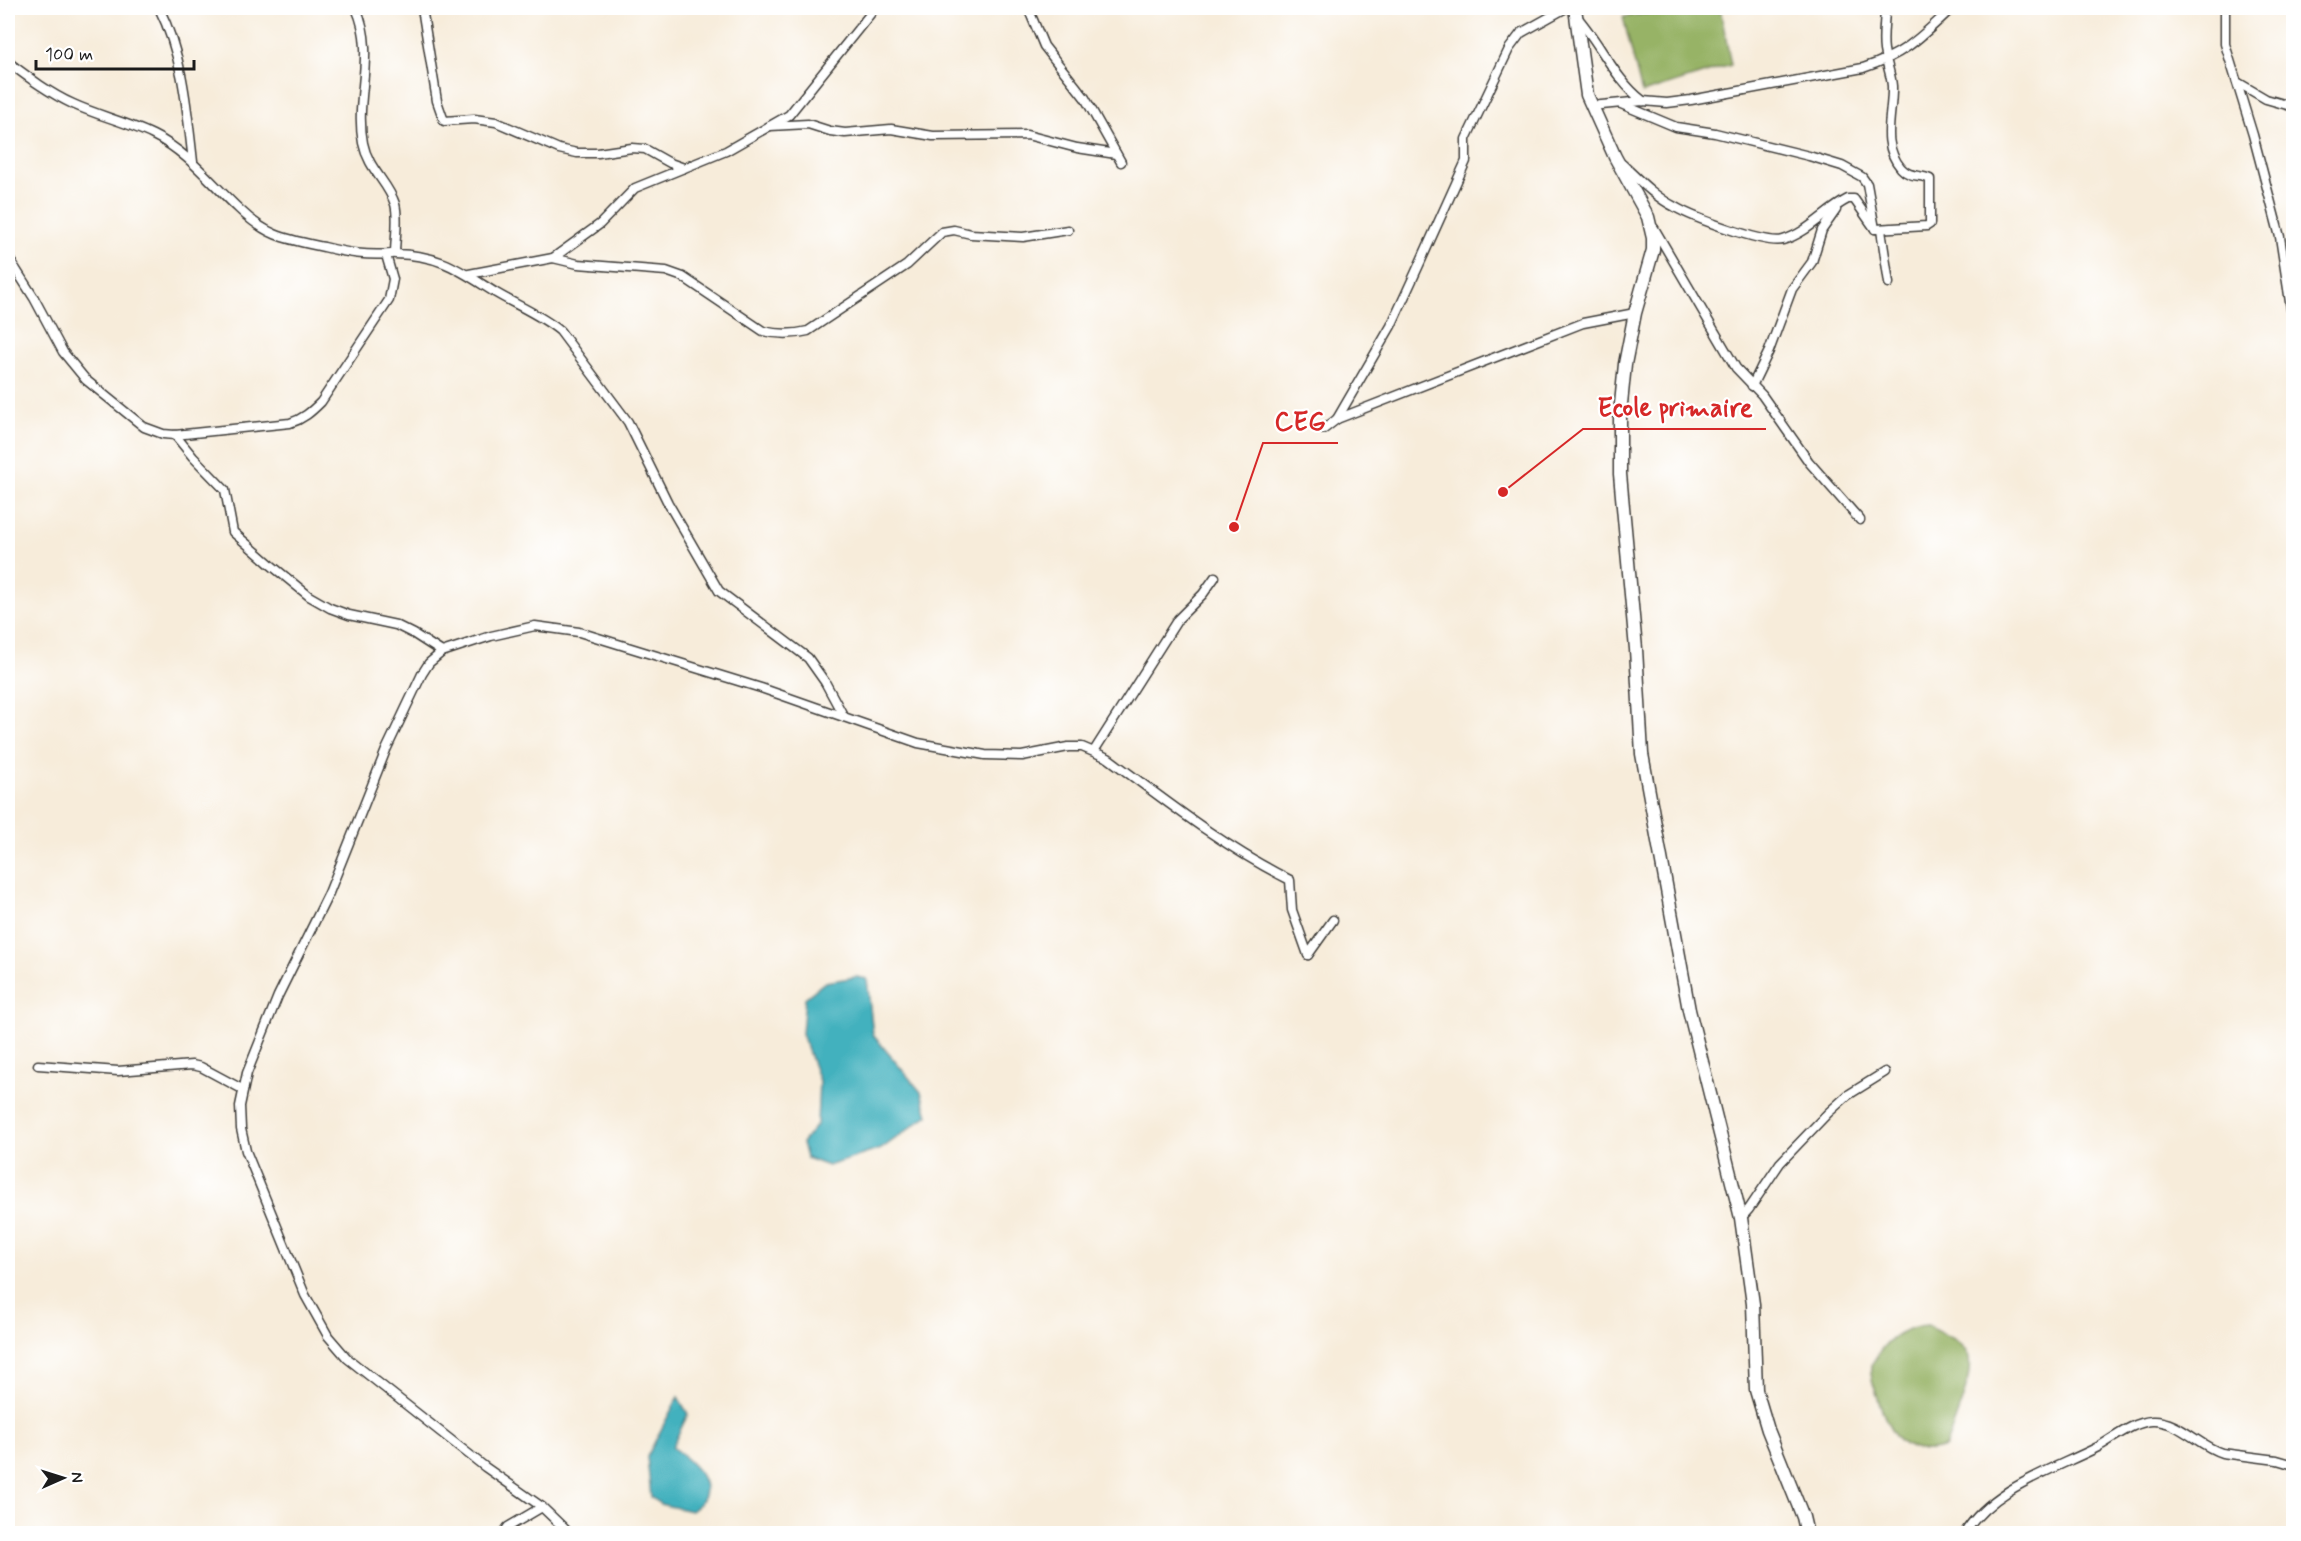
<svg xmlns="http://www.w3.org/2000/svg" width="2301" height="1541" font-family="Mynerve,sans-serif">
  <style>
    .forest { fill: #97b366; stroke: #5a6841; stroke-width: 1.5 }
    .water { fill: #42b1be; stroke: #2f666d; stroke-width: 1.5 }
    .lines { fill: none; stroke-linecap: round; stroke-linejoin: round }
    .street-casing { stroke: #3d3b38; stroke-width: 11 }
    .secondary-casing { stroke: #3d3b38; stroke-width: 15 }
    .street { stroke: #fff; stroke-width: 8 }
    .secondary { stroke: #fff; stroke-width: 12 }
    .leader { fill: none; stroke: #d62828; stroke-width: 2 }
    .callout-dot { fill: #d62828; stroke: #fff; stroke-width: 2 }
    .callout-label { font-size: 26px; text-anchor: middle; font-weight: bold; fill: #d62828; stroke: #fff; stroke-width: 4.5; stroke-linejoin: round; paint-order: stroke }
  </style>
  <rect width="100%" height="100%" fill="#fff"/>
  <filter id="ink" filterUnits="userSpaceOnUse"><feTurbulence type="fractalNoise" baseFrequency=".0167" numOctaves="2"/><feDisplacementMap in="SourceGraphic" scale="12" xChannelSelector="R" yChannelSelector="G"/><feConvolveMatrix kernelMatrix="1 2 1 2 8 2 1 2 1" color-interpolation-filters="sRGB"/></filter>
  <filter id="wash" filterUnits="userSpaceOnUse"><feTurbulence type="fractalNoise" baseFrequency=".008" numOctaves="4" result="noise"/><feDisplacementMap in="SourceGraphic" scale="24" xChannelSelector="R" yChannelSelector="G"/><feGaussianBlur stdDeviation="1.35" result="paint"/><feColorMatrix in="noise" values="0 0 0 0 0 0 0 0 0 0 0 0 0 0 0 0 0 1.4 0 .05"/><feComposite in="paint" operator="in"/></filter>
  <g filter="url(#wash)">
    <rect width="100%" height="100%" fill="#f7ecda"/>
    <g class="forest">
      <path d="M1687,8H1720L1731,65L1642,93L1623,17Z"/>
      <path d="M1928,1325C1942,1337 1954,1334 1966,1350C1979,1368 1952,1427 1945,1447C1902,1460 1889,1434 1878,1398C1875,1389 1869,1376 1871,1366C1872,1363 1876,1358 1878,1354C1889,1337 1907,1326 1928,1325Z"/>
    </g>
    <g class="water">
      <path d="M856,977L867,979L873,1035L921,1092L928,1115L881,1149L828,1166L806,1158L802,1143L817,1124L819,1081L802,1034L805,998L825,982Z"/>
      <path d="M678,1397L688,1414L672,1447C693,1463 723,1488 691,1511L660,1504L651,1497L647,1457Z"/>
    </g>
  </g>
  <g filter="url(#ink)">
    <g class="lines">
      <defs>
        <g id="street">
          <path d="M159,8C183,56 187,109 193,162"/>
          <path d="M356,8C377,54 354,97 363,143C368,169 388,182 395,204C399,218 395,239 395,254C441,255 459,270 496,293C518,306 541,315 560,331L628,422L668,503L719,591L808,658L825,682L844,717"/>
          <path d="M422,8L437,101L444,121L474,119L496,122L559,149L577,153H598L632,148L645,149L670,163L684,168"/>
          <path d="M1028,8L1044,46L1085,98L1121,162"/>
          <path d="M2225,8V44L2253,135L2280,237L2294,328"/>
          <path d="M1577,17C1600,43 1615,80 1643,101"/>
          <path d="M8,62C28,77 49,93 73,104C99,116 127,122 153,135C188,152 211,183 239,209C268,237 286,239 324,247C348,253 367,256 391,254"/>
          <path d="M2237,82L2266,99L2294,107"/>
          <path d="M1621,104L1676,127L1715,133L1809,156L1842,166L1862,177L1867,184L1875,229"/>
          <path d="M1591,106L1643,101L1667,103L1691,100L1863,68C1905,54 1920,38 1952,8"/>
          <path d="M770,126L808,124L830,131L845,133L891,129L933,136L1027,135L1077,148L1116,154"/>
          <path d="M1622,164C1638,179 1655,197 1675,207C1692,217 1766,245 1783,240C1808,233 1826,210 1848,199H1854L1875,229L1927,226L1930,224V179C1920,174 1910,178 1901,168C1880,143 1893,115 1892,86C1891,74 1886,62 1884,50C1882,36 1885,21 1885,8"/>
          <path d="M1654,228L1736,368L1762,395L1809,462L1860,520"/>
          <path d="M1881,230L1889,283"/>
          <path d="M8,257L34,298L63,352L86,380L144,427L163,434L175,435L290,423C303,419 311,412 321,402L389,300L393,279L386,255"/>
          <path d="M553,258L578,264L666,271L683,277L763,331C779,335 792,335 808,331L907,265L942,232L954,230L971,234L1023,237L1068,230"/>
          <path d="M469,274L553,258L600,224L635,188L726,151L789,115L875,8"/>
          <path d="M1752,386L1769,351L1792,289L1812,262L1822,230L1836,210"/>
          <path d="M1337,419L1391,326L1419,265L1466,161V139L1509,49L1521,33L1566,8"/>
          <path d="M1324,429L1337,419L1583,323L1635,313"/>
          <path d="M175,435L193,457L225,490L233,532L271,565L309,596L330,608L349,615L396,625L414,634L442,652"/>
          <path d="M1094,751L1178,619L1203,594L1215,577"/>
          <path d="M1308,955L1333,920"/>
          <path d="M38,1065L118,1071L192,1065L201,1067L242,1089"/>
          <path d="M1741,1218L1749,1209L1780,1163L1828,1113L1848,1095L1885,1072"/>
          <path d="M503,1534L508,1527L542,1507"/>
          <path d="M570,1534L542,1507L485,1467L347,1358L328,1336L305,1295L246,1151L241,1129L240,1106L247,1073L278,996L329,893L386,750L422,674L429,663L442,652L491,636L535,626L579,632L761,688L918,743L985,755L1022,756L1068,747H1082L1108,758C1166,801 1224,847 1290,880L1292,910L1308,955"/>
          <path d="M1964,1534C1993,1487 2053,1470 2098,1447C2114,1438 2133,1422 2152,1421C2179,1420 2198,1446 2222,1453L2277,1460L2294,1465"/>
        </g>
        <path id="secondary" d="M1575,8L1587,95L1615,157L1648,217L1653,238V250L1635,313L1625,364L1620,414V474L1636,649L1642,754L1689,1010L1741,1218L1753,1304L1756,1390L1768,1430L1803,1517L1807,1534"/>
      </defs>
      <use href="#street" class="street-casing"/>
      <use href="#secondary" class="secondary-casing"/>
      <use href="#street" class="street"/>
      <use href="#secondary" class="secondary"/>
    </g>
  </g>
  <path class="leader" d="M1503 492L1583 429H1766M1234 527L1263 443H1338"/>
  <g class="callout-dot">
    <circle cx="1503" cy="492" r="6"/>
    <circle cx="1234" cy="527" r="6"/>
  </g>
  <g class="callout-label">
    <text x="1675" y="416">Ecole primaire</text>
    <text x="1300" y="430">CEG</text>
  </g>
  <rect width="2301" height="1541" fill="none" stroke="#fff" stroke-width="30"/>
  <g transform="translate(63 1478) rotate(87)" stroke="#ffffff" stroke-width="4.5" paint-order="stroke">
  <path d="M0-4.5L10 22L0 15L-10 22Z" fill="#1c1c1c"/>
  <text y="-9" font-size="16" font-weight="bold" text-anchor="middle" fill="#1c1c1c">N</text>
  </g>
  <path d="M36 60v9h158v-9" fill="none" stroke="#1c1c1c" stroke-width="3"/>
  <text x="45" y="60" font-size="18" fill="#1c1c1c" stroke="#ffffff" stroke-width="4.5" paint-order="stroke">100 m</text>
</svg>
